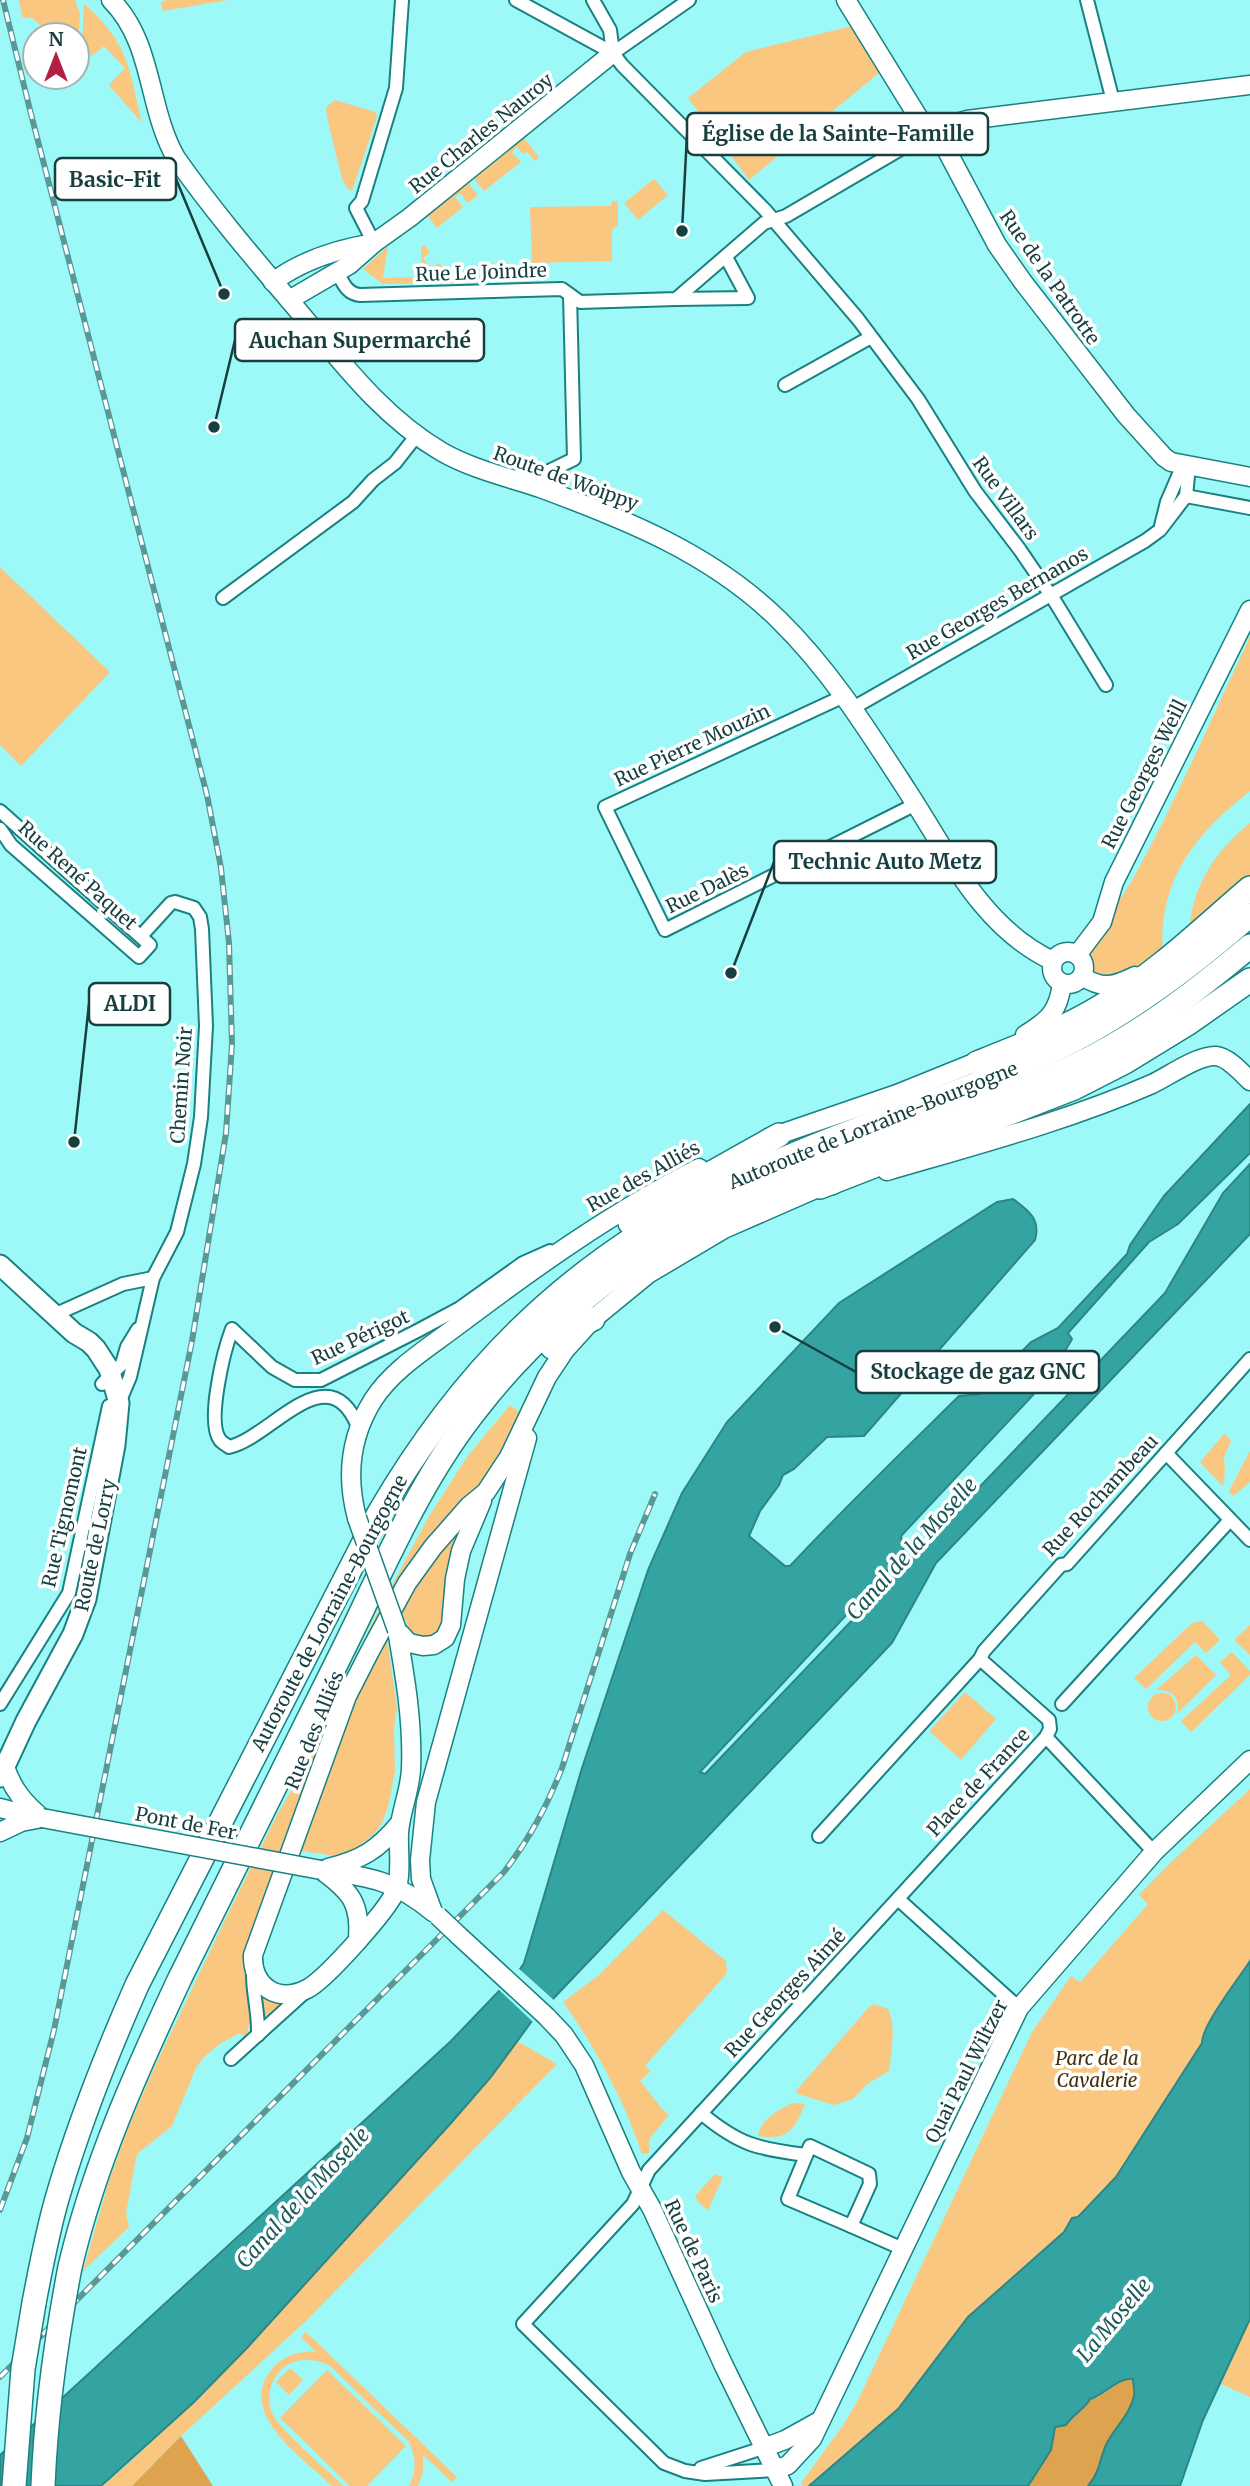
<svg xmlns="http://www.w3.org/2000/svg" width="1250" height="2486" font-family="Merriweather,serif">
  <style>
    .green { fill: #fac781 }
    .forest { fill: #dda34f }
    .water { fill: #34a4a3; stroke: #2c8685; stroke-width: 2 }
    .pier { fill: #9df9f7 }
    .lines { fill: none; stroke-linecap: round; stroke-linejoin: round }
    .street-casing { stroke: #198181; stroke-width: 16 }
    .secondary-casing { stroke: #198181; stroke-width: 21 }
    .primary-casing { stroke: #198181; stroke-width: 23 }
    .highway-casing { stroke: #198181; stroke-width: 26 }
    .street { stroke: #fff; stroke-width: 12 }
    .secondary { stroke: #fff; stroke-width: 18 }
    .primary { stroke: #fff; stroke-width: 19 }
    .highway { stroke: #fff; stroke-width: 23 }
    .rail-casing { stroke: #589998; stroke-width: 6 }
    .rail { stroke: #fff; stroke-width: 3.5; stroke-dasharray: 10; stroke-linecap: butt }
    .secondary-bridge-casing { stroke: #198181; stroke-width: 21; stroke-linecap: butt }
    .highway-bridge-casing { stroke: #198181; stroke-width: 26; stroke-linecap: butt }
    .secondary-bridge { stroke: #fff; stroke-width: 18 }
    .highway-bridge { stroke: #fff; stroke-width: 23 }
    .labels { text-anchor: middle; stroke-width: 7; stroke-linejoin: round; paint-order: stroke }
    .street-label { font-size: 19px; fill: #183f3f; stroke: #fff }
    .park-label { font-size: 19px; font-style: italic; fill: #462f09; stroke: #fff }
    .water-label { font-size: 21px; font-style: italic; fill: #1e5a5a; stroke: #fff }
    .leader { fill: none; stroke: #183f3f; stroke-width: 2.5 }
    .callout-dot { fill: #183f3f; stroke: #fff; stroke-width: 2.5 }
    .callout { fill: #fff; stroke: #183f3f; stroke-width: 2.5 }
    .callout-label { font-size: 21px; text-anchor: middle; font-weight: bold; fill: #183f3f }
  </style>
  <rect width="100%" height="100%" fill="#9df9f7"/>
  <g class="green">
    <path d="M19,0H75L80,14L78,44L89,59L85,63L77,56V35H52L32,18L22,17Z"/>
    <path d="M166,0H228L163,11L161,2Z"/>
    <path d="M84,4C129,43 129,68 142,123L109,85L125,68L104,46L92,56L82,44Z"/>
    <path d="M852,26L879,73L749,180L688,98L746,52Z"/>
    <path d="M335,100L375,112L377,117L352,191L347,188L342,179L327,117L326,107Z"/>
    <path d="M524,138L539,157L535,161L527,152L523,154L517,147L512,152L521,162L484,191L474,179Z"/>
    <path d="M654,179L668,195L638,220L624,203Z"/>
    <path d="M468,183L478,195L468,203L460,193L455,197L463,207L437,228L427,215Z"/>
    <path d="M612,201H618V225L612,230V261L532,263L530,207L611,206Z"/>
    <path d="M424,245L430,252L423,258L431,268L439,263L444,269L437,275L442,282L450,277L453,280L468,268L476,278H482L484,282L383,284L363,269L388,246L383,278L422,277L421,247Z"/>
    <path d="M0,567L110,672L21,766L0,745Z"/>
    <path d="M1250,637V791C1194,835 1157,881 1163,956L1106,977L1083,968C1088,937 1114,911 1130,884C1175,804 1211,719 1250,637Z"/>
    <path d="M1250,823V882L1189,936C1190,889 1214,852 1250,823Z"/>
    <path d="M510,1405L522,1414L493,1469L397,1592L245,1956L251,2017L246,2038L240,2033L221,2043L204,2057L196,2068L172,2126L137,2154L126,2213L129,2227L83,2271L109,2181L129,2126L155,2066L224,1922L277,1815L303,1771L373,1621L428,1518L467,1457Z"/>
    <path d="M1225,1433L1231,1441L1224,1457L1225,1471L1223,1486L1200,1462Z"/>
    <path d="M1250,1451V1482L1233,1496L1229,1491Z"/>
    <path d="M473,1510L450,1563L443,1597L442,1626L437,1633L428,1637H420L412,1634L399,1607L415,1582Z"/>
    <path d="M1202,1621L1220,1640L1206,1653L1195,1642L1146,1689L1134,1678L1189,1626L1195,1622Z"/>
    <path d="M1250,1625V1655L1234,1640Z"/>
    <path d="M387,1638L397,1708L394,1727L395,1771L389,1803L383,1821L376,1832L357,1848L335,1856L296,1850L354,1696Z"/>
    <path d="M1232,1652L1250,1671V1675L1191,1732L1181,1721L1231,1675L1220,1662Z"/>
    <path d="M1196,1655L1216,1675L1177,1714C1181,1697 1172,1690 1156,1690Z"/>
    <path d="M965,1692L996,1719L961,1760L929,1731Z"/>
    <circle cx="1162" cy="1707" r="14"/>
    <path d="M1250,1789V1961L1210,2020L1202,2036V2043L1116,2177L1078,2217L1067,2224L1064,2232L968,2317L898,2409L809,2486H803L801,2483L844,2424L859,2398L1032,2032L1071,1976L1080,1982L1148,1904L1139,1895L1167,1866Z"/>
    <path d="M663,1910L726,1961L727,1973L645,2066L651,2071L640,2081C651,2093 657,2105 669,2115L649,2139V2153L642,2154C624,2100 596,2048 563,2002L599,1975Z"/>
    <path d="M257,1993L266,1998L283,2001L263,2020Z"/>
    <path d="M874,2004L888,2009C897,2028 891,2051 889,2071L867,2084L853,2099L834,2105L798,2094L796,2091L868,2008Z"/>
    <path d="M517,2041L557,2064L307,2320L181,2436L132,2486H102C190,2412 266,2326 343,2241C403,2176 465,2112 517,2041Z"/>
    <path d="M793,2103L805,2104C794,2130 788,2141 758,2136C760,2120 779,2109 793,2103Z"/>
    <path d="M715,2174L723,2177L708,2210L699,2203L695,2196Z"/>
    <path d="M1250,2319V2397L1221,2384Z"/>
    <path d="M306,2332L457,2477L452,2482L423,2455V2472L418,2486H409C417,2470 416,2458 409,2442L329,2365C314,2359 296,2357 283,2368C270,2379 266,2398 272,2413C279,2429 328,2471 344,2486H332C303,2458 235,2413 272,2369C283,2355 299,2351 316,2352L301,2337Z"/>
    <path d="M290,2368L303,2380L289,2395L276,2382Z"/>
    <path d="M327,2370L406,2446L367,2486H350L280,2418Z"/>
  </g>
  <g class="forest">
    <path d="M1125,2378L1133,2379C1133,2384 1135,2391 1134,2396C1131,2415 1114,2428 1106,2445C1099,2461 1100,2472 1088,2486H1028L1051,2450L1055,2427L1066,2425C1073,2414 1084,2410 1090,2399L1098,2397Z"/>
    <path d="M181,2436L213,2486H132Z"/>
  </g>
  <g class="water">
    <path d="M1250,1104V1153L1178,1224L1149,1242L1068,1333L1072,1339L1049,1378L901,1536L904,1553L700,1772L705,1774L1165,1293L1223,1193L1250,1164V1234L936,1563L892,1643L532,2021L491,2077L451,2123L247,2348L193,2403L101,2486H0V2455L451,2041L520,1969L524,1963L582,1768L648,1570L682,1493L727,1422L839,1303L997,1202L1013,1199C1028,1210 1041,1219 1035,1240L864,1436L827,1437L794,1469L783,1475L779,1485L760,1511L749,1536L785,1566H790C845,1507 902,1452 959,1396L980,1394L1031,1342L1058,1328L1127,1254L1130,1245L1164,1196Z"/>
    <path d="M1250,1961V2319L1203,2420L1180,2486H1088C1100,2472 1099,2461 1106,2445C1114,2428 1130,2415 1134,2396C1135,2391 1133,2384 1133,2379C1117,2377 1105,2395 1090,2399C1084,2410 1073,2414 1066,2425L1055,2427L1051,2450L1028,2486H809L898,2409L968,2317L1064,2232L1072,2218L1078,2217L1116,2177L1202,2043C1202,2025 1239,1978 1250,1961Z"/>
  </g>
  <path class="pier" d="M517,1967L556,2002L534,2023L496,1987Z"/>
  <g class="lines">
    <defs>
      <g id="street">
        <path d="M516,0L613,53L622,65L765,210L858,319L918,399L975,491L1020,550L1054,600L1106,685"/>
        <path d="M593,0L610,30L613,53"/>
        <path d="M1087,0L1113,101"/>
        <path d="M613,53L689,0"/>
        <path d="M374,243L356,208L362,201L396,88L402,0"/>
        <path d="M337,272C343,283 347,294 360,295L562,289L580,302L676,299L764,223L786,216L933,130"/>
        <path d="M676,299L748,298L726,257"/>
        <path d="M785,385L871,337"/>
        <path d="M536,487L541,475L574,459L570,295"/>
        <path d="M1186,496L1250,508"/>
        <path d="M1161,526L1167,502L1183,465"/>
        <path d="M223,598L353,502L373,480L395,463L417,435"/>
        <path d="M844,696L605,807L665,930L916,804"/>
        <path d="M853,708L1145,541L1160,530L1186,496L1189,466"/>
        <path d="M0,811L150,945L139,957L11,845L0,829"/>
        <path d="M54,1315L123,1284L153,1278"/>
        <path d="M102,1384L122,1364L127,1347L138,1329"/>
        <path d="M119,1403L130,1377L153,1278L177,1232L194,1164L201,1117L206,1026L202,929L200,917L194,908L175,902L171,903L141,936"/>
        <path d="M359,1429C329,1351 271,1438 229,1447C227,1445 222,1443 220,1440C206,1422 224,1350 232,1329L272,1367L295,1380H321L419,1330L460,1308L523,1263L550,1251"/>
        <path d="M1166,1453L1250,1540"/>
        <path d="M0,1704L69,1593L109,1406"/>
        <path d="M1062,1704L1230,1520"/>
        <path d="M1046,1737L1154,1852L1150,1856"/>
        <path d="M819,1836L980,1659L984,1651L1061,1565L1067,1564L1250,1359"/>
        <path d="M898,1899L1019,2008"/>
        <path d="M253,1970C252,1992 259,2012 258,2035"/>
        <path d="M231,2059L305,1992"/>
        <path d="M701,2113C739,2145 758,2149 806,2155"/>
        <path d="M810,2146L869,2174L870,2184L851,2226L788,2199Z"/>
        <path d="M851,2226L903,2249"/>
        <path d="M701,2468L763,2448"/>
        <path d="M775,2470L705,2474L685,2471L664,2463L523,2324L633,2204L649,2170L1046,1737L1050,1729L1049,1720L980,1659"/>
      </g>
      <g id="secondary">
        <path d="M111,0C154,43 147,108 176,158C211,208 251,255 290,301C337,356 379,415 442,452C472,469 507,477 540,488C627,520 712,554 779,620C831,671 869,732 908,792C949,855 982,928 1053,961"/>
        <path d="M846,0L920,120L933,130L946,149L997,245L1023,282L1126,415L1164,457L1171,462L1250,477"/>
        <path d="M933,130L967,120L1250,85"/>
        <path d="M273,282C302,260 338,249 374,243"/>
        <path d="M289,300L349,265L374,243L409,218L613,53"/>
        <circle cx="1068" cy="968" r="16"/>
        <path d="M1077,955L1102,922L1114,882L1250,610"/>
        <path d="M1082,976C1102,990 1115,986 1135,976"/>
        <path d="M1025,1035C1049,1020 1058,1012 1062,984"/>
        <path d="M769,1138L897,1094L986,1058"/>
        <path d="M887,1171C976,1145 1067,1121 1152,1084C1169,1076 1198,1055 1216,1056C1228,1057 1242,1073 1250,1081"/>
        <path d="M357,1518C346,1477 350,1437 373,1400C393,1369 428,1348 457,1326C534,1268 612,1212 699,1168"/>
        <path d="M397,1630C405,1676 413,1722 411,1769C410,1791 401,1810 399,1832C398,1848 402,1876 396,1890C388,1910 325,1980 307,1989C277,2004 252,1986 253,1955L347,1696L370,1651L407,1583L433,1547L469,1506L486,1492L509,1457L547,1377L565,1350L593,1319L648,1274L724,1229L820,1187L833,1185"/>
        <path d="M397,1630L409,1643L423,1646L434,1645L445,1638L451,1625L455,1579L461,1551L482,1501"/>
        <path d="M5,1767C13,1790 24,1803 42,1818"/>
        <path d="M0,1808L35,1817"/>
        <path d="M0,1832L21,1822L42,1818"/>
        <path d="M328,1868C361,1860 378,1850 400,1823"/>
        <path d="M321,1870C370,1877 394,1880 433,1912"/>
        <path d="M324,1872C351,1892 361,1904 358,1940"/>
        <path d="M433,1912L421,1879L420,1860L426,1802L527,1438"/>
        <path d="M458,1935L546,2016L564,2035L584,2065L631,2172L652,2209L723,2364L783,2486"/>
        <path d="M763,2448L785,2440L821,2420"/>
        <path d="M775,2470L788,2465L812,2439L1019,2008L1154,1852L1250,1760"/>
      </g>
      <path id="primary" d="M0,1265L74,1333L89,1342L96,1349L109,1369L119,1403L115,1445L86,1599L73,1634L26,1721L0,1777"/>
      <g id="highway">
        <path d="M977,1063C1020,1046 1064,1029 1103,1005C1157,973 1203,928 1250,888"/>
        <path d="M820,1187L1074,1088L1125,1062L1187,1024L1250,980"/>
        <path d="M630,1223L663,1200L779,1135"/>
        <path d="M552,1347L568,1331L593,1319"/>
        <path d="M70,2267C94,2165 136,2072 180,1978C221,1894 263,1810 305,1726C326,1684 347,1643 367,1600C399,1533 432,1464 479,1406C535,1334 606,1276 684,1230C724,1206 768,1189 811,1171C898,1136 988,1107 1072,1067C1138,1036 1195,992 1250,946"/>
        <path d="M34,2303C41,2266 48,2228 59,2192C80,2121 107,2053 137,1985L379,1513C462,1371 563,1270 709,1194C821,1135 945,1103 1059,1048C1128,1014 1192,966 1250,915"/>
      </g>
    </defs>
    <use href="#street" class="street-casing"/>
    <use href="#secondary" class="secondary-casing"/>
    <use href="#primary" class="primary-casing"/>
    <use href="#highway" class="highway-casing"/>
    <use href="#street" class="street"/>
    <use href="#secondary" class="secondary"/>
    <use href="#primary" class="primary"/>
    <use href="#highway" class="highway"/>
    <defs>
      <g id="rail">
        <path d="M0,2210L27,2138L54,2030L192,1341L226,1133L232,1044L229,943L221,868L207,795L31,114L3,0"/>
        <path d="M0,2377L504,1872C530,1838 546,1808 562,1768L630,1554L655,1494"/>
      </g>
    </defs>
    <use href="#rail" class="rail-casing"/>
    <use href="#rail" class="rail"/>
    <defs>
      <g id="secondary-bridge">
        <path d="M357,1518L397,1630"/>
        <path d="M42,1818L321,1870"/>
        <path d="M438,1916L458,1935"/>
      </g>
      <g id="highway-bridge">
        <path d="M14,2486L23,2369L34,2303"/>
        <path d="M43,2486C46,2412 56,2340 70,2267"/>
      </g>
    </defs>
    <use href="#secondary-bridge" class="secondary-bridge-casing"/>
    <use href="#highway-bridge" class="highway-bridge-casing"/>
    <use href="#secondary-bridge" class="secondary-bridge"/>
    <use href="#highway-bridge" class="highway-bridge"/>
  </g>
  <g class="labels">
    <g class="street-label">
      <text transform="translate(481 133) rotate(-39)" y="7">Rue Charles Nauroy</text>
      <text transform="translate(481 272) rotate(-2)" y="7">Rue Le Joindre</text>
      <text transform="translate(1050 277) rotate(55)" y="7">Rue de la Patrotte</text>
      <text transform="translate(566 478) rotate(20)" y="7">Route de Woippy</text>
      <text transform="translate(1006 498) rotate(54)" y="7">Rue Villars</text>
      <text transform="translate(997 603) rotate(-30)" y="7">Rue Georges Bernanos</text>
      <text transform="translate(692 745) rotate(-25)" y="7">Rue Pierre Mouzin</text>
      <text transform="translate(1144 774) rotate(-63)" y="7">Rue Georges Weill</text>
      <text transform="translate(78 875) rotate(42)" y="7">Rue René Paquet</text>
      <text transform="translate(707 888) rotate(-26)" y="7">Rue Dalès</text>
      <text transform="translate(181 1085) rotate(-86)" y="7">Chemin Noir</text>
      <text transform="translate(873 1125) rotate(-22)" y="7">Autoroute de Lorraine-Bourgogne</text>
      <text transform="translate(643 1176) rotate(-29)" y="7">Rue des Alliés</text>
      <text transform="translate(360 1337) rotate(-25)" y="7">Rue Périgot</text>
      <text transform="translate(1100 1495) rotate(-47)" y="7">Rue Rochambeau</text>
      <text transform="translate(64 1517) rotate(-77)" y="7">Rue Tignomont</text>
      <text transform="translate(95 1545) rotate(-78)" y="7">Route de Lorry</text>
      <text transform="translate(329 1613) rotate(-62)" y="7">Autoroute de Lorraine-Bourgogne</text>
      <text transform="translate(314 1730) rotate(-68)" y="7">Rue des Alliés</text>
      <text transform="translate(978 1782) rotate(-47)" y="7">Place de France</text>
      <text transform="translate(186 1823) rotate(11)" y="7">Pont de Fer</text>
      <text transform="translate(785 1993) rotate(-47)" y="7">Rue Georges Aimé</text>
      <text transform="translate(966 2071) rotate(-63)" y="7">Quai Paul Wiltzer</text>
      <text transform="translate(694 2251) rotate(65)" y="7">Rue de Paris</text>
    </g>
    <g class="park-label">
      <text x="1097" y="2065">Parc de la<tspan x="1097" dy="22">Cavalerie</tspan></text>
    </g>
    <g class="water-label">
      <text transform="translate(912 1549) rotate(-48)" y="7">Canal de la Moselle</text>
      <text transform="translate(303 2198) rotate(-47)" y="7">Canal de la Moselle</text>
      <text transform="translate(1114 2320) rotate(-50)" y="7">La Moselle</text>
    </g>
  </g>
  <path class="leader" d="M682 231L687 134M224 294L176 179M214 427L235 340M731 973L774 862M74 1142L89 1004M775 1327L856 1372"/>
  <g class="callout-dot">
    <circle cx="682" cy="231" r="7"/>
    <circle cx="224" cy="294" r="7"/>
    <circle cx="214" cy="427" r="7"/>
    <circle cx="731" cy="973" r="7"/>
    <circle cx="74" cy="1142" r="7"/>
    <circle cx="775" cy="1327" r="7"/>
  </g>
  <g class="callout">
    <rect x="687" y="113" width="301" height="42" rx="7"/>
    <rect x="55" y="158" width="121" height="42" rx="7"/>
    <rect x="235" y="319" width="249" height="42" rx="7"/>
    <rect x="774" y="841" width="222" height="42" rx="7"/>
    <rect x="89" y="983" width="81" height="42" rx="7"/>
    <rect x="856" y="1351" width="243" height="42" rx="7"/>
  </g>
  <g class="callout-label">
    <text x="838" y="141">Église de la Sainte-Famille</text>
    <text x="115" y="187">Basic-Fit</text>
    <text x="360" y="348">Auchan Supermarché</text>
    <text x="885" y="869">Technic Auto Metz</text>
    <text x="130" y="1011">ALDI</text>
    <text x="978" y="1379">Stockage de gaz GNC</text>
  </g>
  <g transform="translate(56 56)"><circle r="33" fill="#ffffff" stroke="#a3b2b2" stroke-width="2"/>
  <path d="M0-5L12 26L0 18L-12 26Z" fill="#b11f42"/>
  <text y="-10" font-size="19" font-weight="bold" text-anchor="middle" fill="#183f3f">N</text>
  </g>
</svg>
